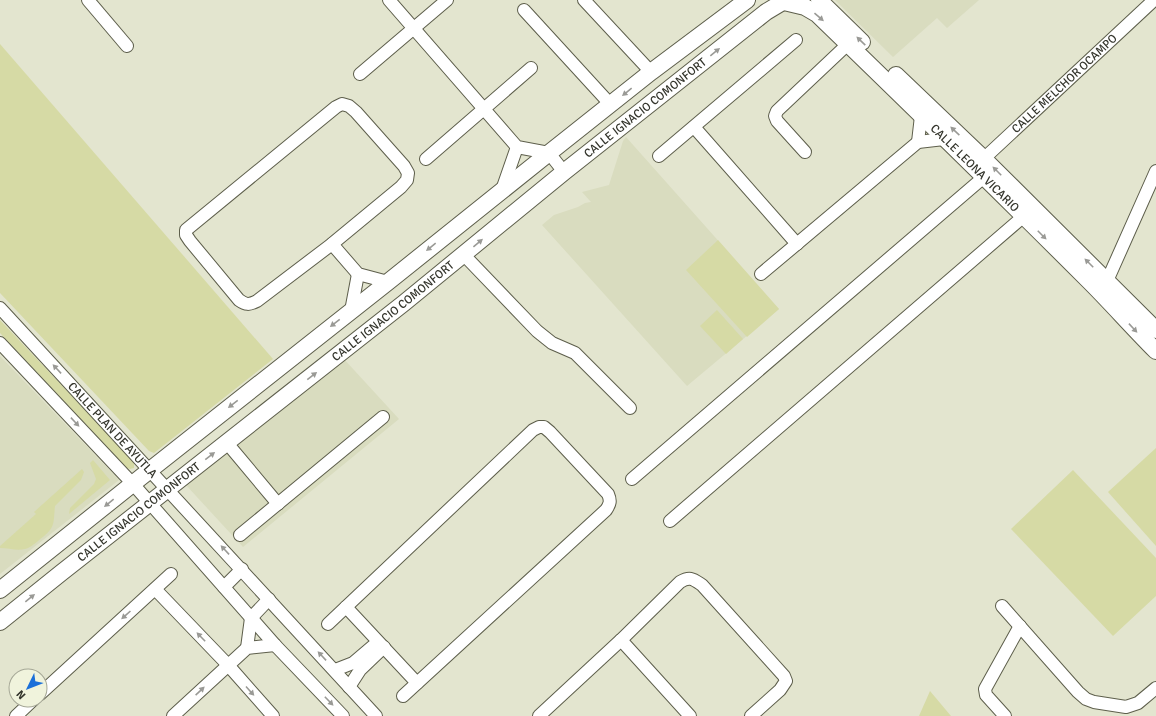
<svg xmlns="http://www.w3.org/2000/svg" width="1156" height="716" font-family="Signika,sans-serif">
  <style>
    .built { fill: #d9dcbf }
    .green { fill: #d6daa5 }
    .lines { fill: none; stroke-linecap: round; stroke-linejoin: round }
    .minor-casing { stroke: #5d5e4b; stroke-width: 14 }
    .major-casing { stroke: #5d5e4b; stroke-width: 18 }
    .minor { stroke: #fff; stroke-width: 12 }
    .major { stroke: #fff; stroke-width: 16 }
    .oneway { fill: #9a9a96 }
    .labels { text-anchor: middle; stroke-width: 3.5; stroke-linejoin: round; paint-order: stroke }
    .street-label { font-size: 12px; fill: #34352c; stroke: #f0f3dc }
  </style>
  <rect width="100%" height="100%" fill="#e3e5cf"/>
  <g class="built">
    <path d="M835,0H979L947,28L937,18L893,57Z"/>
    <path d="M626,137L779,309L687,386L542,225L554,215L578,207L585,203L591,202L582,192L609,185L623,141Z"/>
    <path d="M0,356L119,480L0,574Z"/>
    <path d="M343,358L399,419L243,547L185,484Z"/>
  </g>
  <g class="green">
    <path d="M0,44L273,359L154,453L149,451L0,293Z"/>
    <path d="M718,240L779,309L747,337L686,270Z"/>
    <path d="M717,310L743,339L726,354L700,326Z"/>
    <path d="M0,320L134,462V468L130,469L127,468L0,333Z"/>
    <path d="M1156,448V546L1108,492Z"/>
    <path d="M93,460L110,480L69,514L70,508L94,484L96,479L90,463Z"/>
    <path d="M82,469L84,472L81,480L55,506C53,526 56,527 38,541C34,544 30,548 25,549C17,551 8,548 0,548V546L36,514L34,512Z"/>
    <path d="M1073,470L1156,558V596L1113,636L1011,529Z"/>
    <path d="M930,691L951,716H919Z"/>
  </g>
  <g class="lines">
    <defs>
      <g id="minor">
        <path d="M88,0L127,46"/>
        <path d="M389,0L517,147L549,153L564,172"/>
        <path d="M584,0L651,72"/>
        <path d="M524,10L611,105"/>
        <path d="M360,74L447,0"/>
        <path d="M342,104L349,106L356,112L404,166L408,173L407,180L401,187L332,244L257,301C249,305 246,305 239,300L190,241L186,235V230L336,107Z"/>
        <path d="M694,127L797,244"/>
        <path d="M918,142L921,116"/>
        <path d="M805,152L777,121L775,116L777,111L848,44"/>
        <path d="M659,156L796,40"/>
        <path d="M426,159L531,68"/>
        <path id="s1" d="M978,164L1154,0"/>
        <path d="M502,190L517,147"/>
        <path d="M332,244L358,274L388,282"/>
        <path d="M464,255L537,331L552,343L575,353L630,408"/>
        <path d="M761,274L918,142L944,139"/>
        <path d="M1107,281L1156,171"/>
        <path id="s2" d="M0,308L376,716"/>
        <path d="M351,311L358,274"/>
        <path d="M0,343L133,484L275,645L343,716"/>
        <path d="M227,443L278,504"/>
        <path d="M632,479L984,177"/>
        <path d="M670,521L1024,216"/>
        <path d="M240,535L383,417"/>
        <path d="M224,587L242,569"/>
        <path d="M155,589L228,665L273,716"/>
        <path d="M1002,606L1078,692L1086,699L1094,702L1126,707L1138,703L1156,688"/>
        <path d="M346,607L417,683"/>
        <path d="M328,624L533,430L539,427H544L550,432L608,494C611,501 610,504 606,510L403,696"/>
        <path d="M621,640L690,716"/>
        <path d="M247,648L251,618L269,599"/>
        <path d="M335,670L353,663L373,646"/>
        <path d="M349,687L360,670L384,647"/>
        <path d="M40,694L171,574"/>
        <path d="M16,716L33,700"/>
        <path d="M173,716L247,648L275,645"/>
        <path d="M539,716L621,640L680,582C690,576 693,579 702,585L784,676L786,681L780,690L751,716"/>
        <path d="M1005,716L986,695L985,689L1020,626"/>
      </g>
      <g id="major">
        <path d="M819,0L862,42"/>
        <path id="s3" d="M784,2L805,7L817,14C908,102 999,191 1089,281C1112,304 1133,328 1156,351"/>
        <path d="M896,75L983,158L1156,330"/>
        <path d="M0,590L150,470L388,282L549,153L651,72L747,0"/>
        <path id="s4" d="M0,622L61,573L404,303L564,172L766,12L786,0"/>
      </g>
    </defs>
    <use href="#minor" class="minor-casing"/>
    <use href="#major" class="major-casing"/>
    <use href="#minor" class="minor"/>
    <use href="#major" class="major"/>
  </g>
  <defs><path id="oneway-solid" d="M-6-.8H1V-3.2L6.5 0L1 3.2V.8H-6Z"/></defs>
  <g class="oneway">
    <use href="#oneway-solid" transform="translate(819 17) rotate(41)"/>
    <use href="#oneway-solid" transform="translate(861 41) rotate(-136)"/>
    <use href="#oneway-solid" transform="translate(715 52) rotate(-39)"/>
    <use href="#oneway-solid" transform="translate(627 92) rotate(141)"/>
    <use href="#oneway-solid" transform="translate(955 131) rotate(-137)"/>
    <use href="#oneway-solid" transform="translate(997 171) rotate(-135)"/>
    <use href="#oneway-solid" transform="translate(1042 235) rotate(45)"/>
    <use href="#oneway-solid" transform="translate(478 243) rotate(-40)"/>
    <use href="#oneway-solid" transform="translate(431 247) rotate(141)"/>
    <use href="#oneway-solid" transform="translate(1089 263) rotate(-135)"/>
    <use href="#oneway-solid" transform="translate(335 323) rotate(142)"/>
    <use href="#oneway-solid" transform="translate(1133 328) rotate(47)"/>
    <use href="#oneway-solid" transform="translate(57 369) rotate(-133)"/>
    <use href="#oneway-solid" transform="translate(312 376) rotate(-38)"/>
    <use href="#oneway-solid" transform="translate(233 404) rotate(142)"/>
    <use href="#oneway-solid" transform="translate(75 422) rotate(47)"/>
    <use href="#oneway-solid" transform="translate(210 456) rotate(-38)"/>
    <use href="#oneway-solid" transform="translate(109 503) rotate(141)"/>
    <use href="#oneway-solid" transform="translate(225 550) rotate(-133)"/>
    <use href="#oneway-solid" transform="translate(30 598) rotate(-39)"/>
    <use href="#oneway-solid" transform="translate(126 615) rotate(138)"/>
    <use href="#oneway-solid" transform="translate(201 637) rotate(-134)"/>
    <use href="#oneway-solid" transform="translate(322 656) rotate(-133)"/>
    <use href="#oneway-solid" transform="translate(200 691) rotate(-43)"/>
    <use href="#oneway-solid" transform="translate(250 691) rotate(48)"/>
    <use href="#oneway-solid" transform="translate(329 701) rotate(46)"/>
  </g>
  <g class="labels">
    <g class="street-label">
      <text dy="4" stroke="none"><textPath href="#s1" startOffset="118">CALLE MELCHOR OCAMPO</textPath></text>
      <text dy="4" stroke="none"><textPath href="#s4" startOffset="825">CALLE IGNACIO COMONFORT</textPath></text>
      <text dy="4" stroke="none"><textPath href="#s3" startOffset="256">CALLE LEONA VICARIO</textPath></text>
      <text dy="4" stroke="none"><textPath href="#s4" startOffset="501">CALLE IGNACIO COMONFORT</textPath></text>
      <text dy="4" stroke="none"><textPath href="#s2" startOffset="166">CALLE PLAN DE AYUTLA</textPath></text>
      <text dy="4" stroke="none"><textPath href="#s4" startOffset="177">CALLE IGNACIO COMONFORT</textPath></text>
    </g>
  </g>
  <g transform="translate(28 688) rotate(227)"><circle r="19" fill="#f0f3dc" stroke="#a5a796"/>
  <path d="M0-3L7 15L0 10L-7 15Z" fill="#1a6fd9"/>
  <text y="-6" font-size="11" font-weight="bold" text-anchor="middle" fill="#34352c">N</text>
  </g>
</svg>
